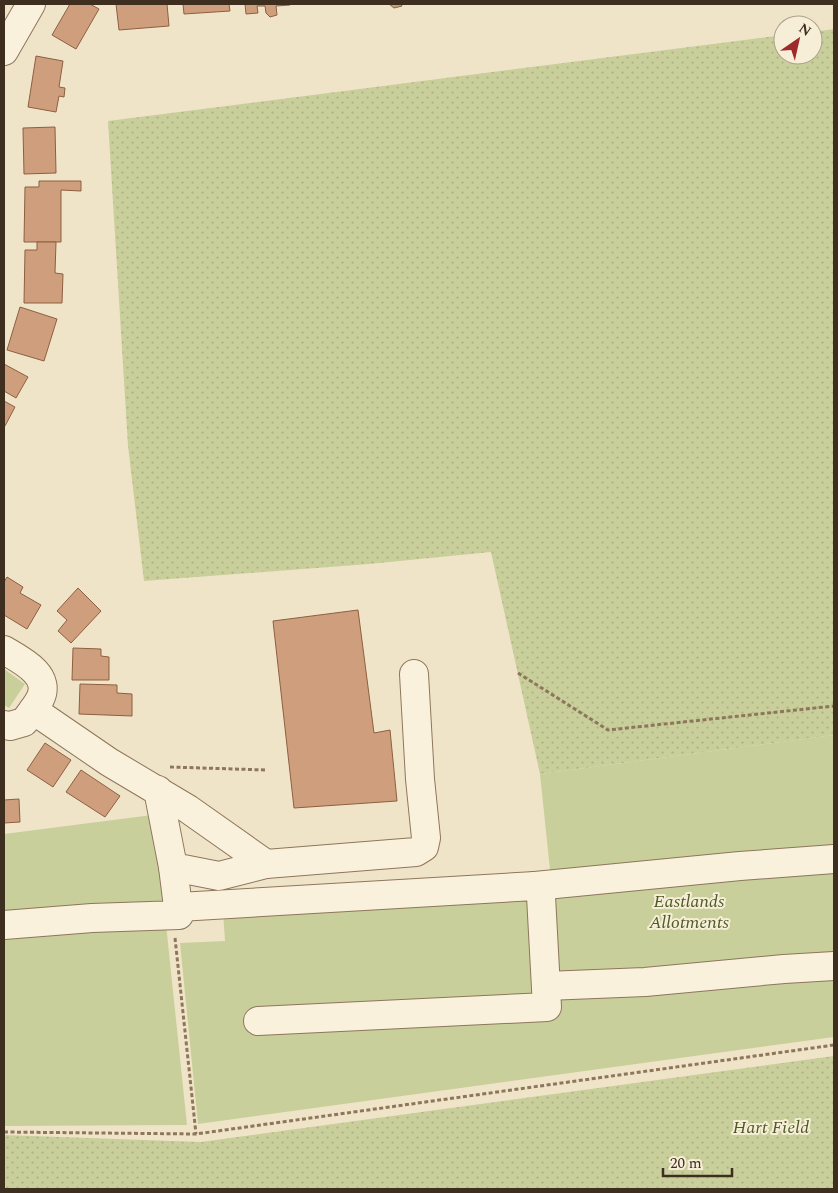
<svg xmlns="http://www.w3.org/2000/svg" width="838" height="1193" font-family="Spectral,serif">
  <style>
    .green { fill: #c9cf9b }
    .park { fill: url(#park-dots) }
    .building { fill: #cf9f7d; stroke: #8d5f41 }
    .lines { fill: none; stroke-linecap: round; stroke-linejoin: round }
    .minor-casing { stroke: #8d765c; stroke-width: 30 }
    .path { stroke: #8d765c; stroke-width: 3; stroke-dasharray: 4 2.5; stroke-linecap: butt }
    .minor { stroke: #faf1dc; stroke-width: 28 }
    .labels { text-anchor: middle; stroke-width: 4; stroke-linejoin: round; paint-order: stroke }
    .park-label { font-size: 18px; font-style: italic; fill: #4d5a26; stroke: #f7eed8 }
  </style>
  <defs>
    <pattern id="park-dots" width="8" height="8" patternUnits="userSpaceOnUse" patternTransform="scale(1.25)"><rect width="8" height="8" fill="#c9cf9b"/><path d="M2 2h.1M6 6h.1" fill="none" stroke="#aeb285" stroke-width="1.8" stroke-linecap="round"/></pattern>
  </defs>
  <rect width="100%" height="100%" fill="#f0e4c8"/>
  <g class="green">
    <path d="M4,669L25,684L9,708L4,705Z"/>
    <path d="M834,735V1037L198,1124L180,943L225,941L223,912L310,892L550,870L540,774Z"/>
    <path d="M152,815L168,904L166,924L187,1125L4,1126V834Z"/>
  </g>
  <g class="park">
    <path d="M834,29V735L540,774L491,552L369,564L144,581L128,446L108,121L783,35V55H813V32Z"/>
    <path d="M834,1056V1189H4V1135L201,1142Z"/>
  </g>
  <g class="building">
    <path d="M70,4H90L99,9L76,49L52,35Z"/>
    <path d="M116,4H167L169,26L119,30Z"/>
    <path d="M183,4H229L230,11L184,14Z"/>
    <path d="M245,4H290V5L276,6L277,15L270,17L266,13L265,6H257L258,13L246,14Z"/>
    <path d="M389,4H401L402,6L394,8Z"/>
    <path d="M36,56L63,61L59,87L65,88L64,97L59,96L56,112L28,107Z"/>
    <path d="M55,127L56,173L24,174L23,128Z"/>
    <path d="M39,181H81V191L61,190V242H24L25,187H39Z"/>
    <path d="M37,242H56L55,273L63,274L62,303H24L25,250H37Z"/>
    <path d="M20,307L57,319L44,361L7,350Z"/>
    <path d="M4,364L28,377L16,398L4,391Z"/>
    <path d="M4,401L15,407L5,426L4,425Z"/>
    <path d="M7,577L23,587L20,593L41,605L27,629L4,615V582Z"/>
    <path d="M78,588L101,611L71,643L58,631L67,620L57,611Z"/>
    <path d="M358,610L374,733L390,730L397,801L294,808L273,621Z"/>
    <path d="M73,648L101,649V656L109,657V680H72Z"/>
    <path d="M80,684L117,685V693L132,694V716L79,714Z"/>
    <path d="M45,743L71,760L53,787L27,770Z"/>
    <path d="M81,770L120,796L105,817L66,792Z"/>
    <path d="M19,799L20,822L4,823V800Z"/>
  </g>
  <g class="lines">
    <defs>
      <g id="minor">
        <path d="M4,51L31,4"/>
        <path d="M4,650C21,660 52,675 40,699C36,707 29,715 24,722L10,726L4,725"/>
        <path d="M33,710L109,762L188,809L266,864L416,852L424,847L426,838L420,779L414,674"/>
        <path d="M158,790L173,867L219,876L266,864"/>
        <path d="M535,886L740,866L834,859"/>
        <path d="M179,907L535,886L541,896L547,1007L258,1021"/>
        <path d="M4,925L92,918L179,915L173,867"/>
        <path d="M546,986L645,982L784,969L834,966"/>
      </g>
    </defs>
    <use href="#minor" class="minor-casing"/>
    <g class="path">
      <path d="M518,673L608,730L834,706"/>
      <path d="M170,767L266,770"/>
      <path d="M175,938L196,1134"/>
      <path d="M4,1132L196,1134L834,1045"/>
    </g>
    <use href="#minor" class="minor"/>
  </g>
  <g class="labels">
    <g class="park-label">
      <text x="689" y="907">Eastlands<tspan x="689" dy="21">Allotments</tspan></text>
      <text x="771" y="1133">Hart Field</text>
    </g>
  </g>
  <rect width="838" height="1193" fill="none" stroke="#3d2e20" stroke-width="10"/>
  <g transform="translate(798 40) rotate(34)"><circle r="24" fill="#f7eed8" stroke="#ada18e"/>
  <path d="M0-4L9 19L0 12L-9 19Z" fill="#9e2a2b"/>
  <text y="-8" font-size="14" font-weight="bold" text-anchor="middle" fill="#3d2e20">N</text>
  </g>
  <path d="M663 1168v8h69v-8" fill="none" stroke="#3d2e20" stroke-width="2.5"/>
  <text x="670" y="1168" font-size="15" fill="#3d2e20" stroke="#f7eed8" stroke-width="4" paint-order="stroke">20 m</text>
</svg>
